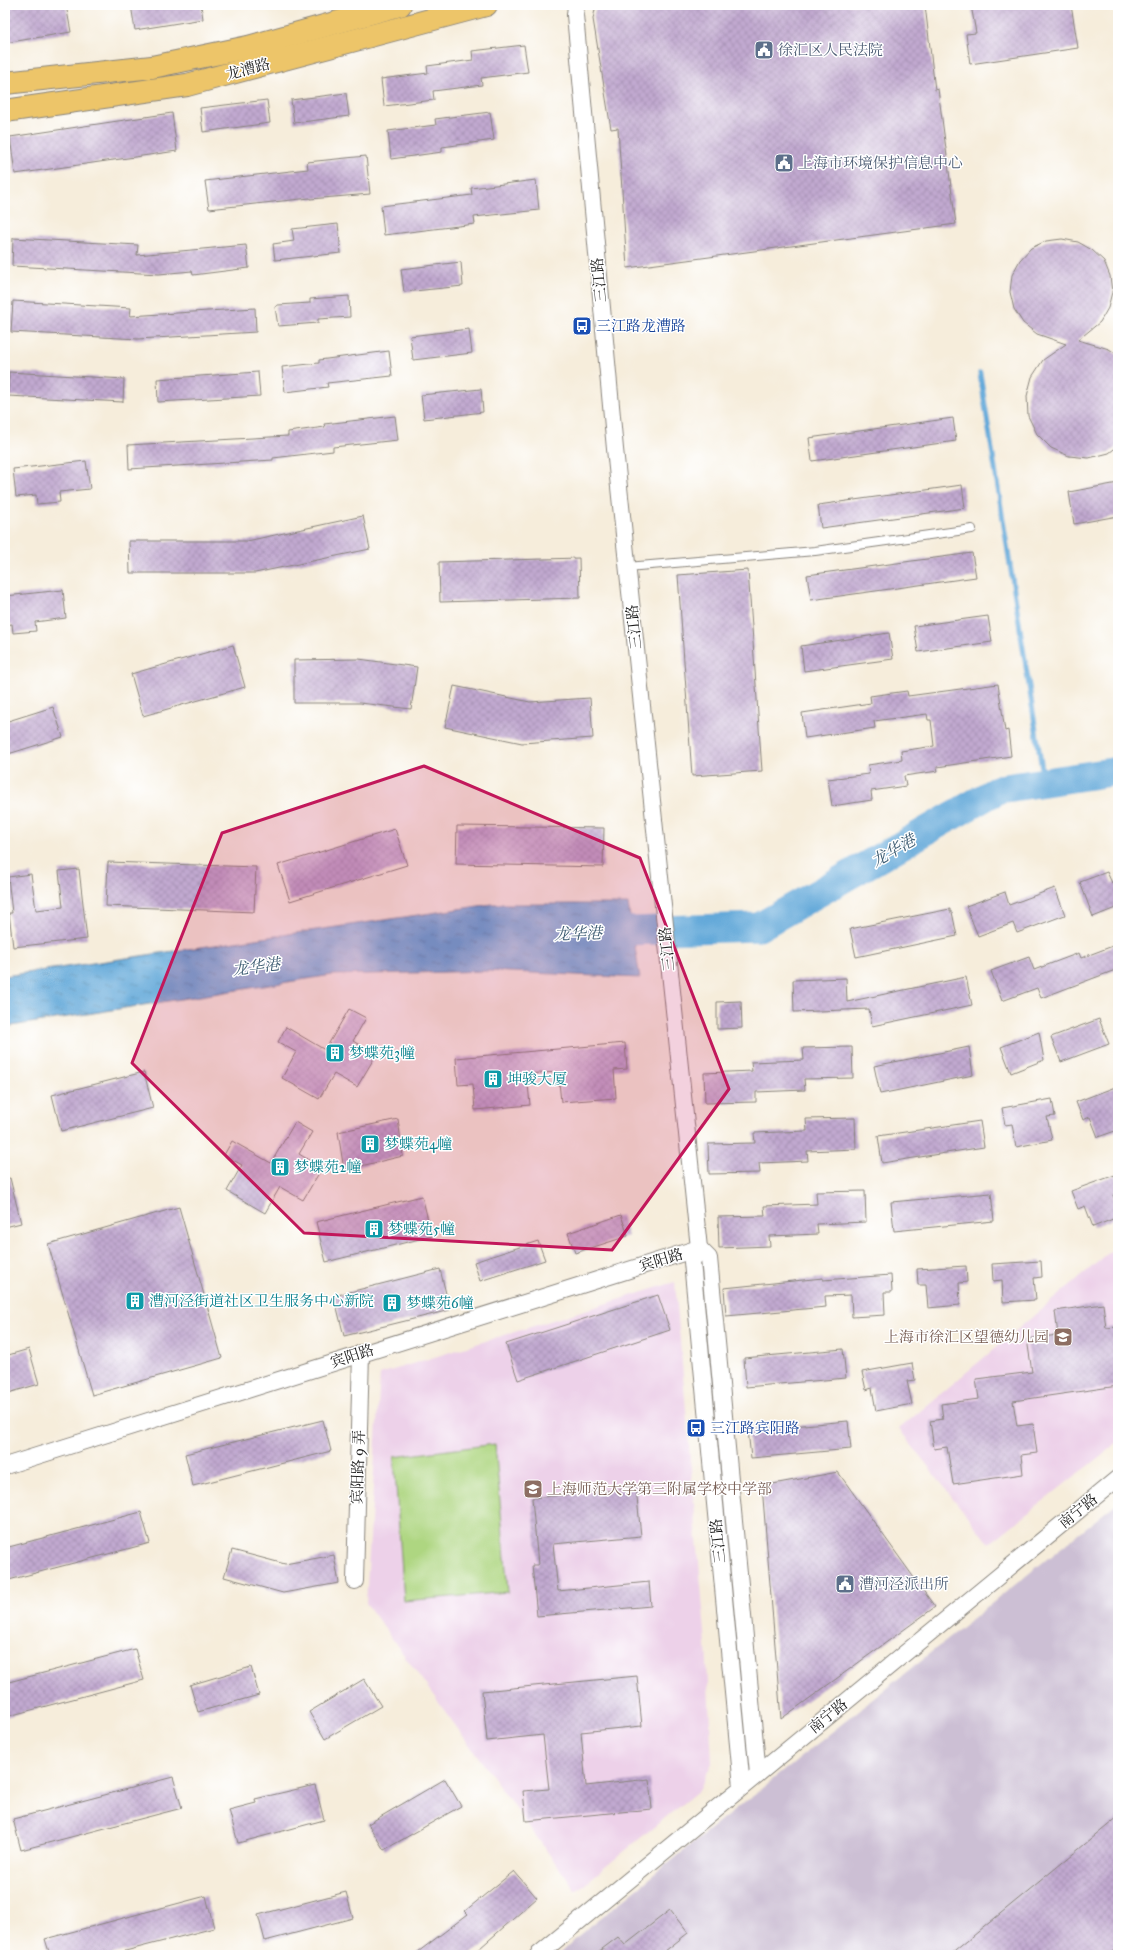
<svg xmlns="http://www.w3.org/2000/svg" width="1123" height="1960" font-family="'IM FELL Great Primer','Noto Serif SC',serif">
  <style>
    .built { fill: #edd1e9 }
    .industrial { fill: #ccbfd4 }
    .pitch { fill: #aed681; stroke: #65794e }
    .water { fill: url(#water-ripples); stroke: #40627a }
    .lines { fill: none; stroke-linecap: round; stroke-linejoin: round }
    .stream { stroke: #63a9d9; stroke-width: 5 }
    .river { stroke: #63a9d9; stroke-width: 29 }
    .building { fill: url(#building-cross-hatch) }
    .service-casing { stroke: #89847c; stroke-width: 10 }
    .minor-casing { stroke: #89847c; stroke-width: 18 }
    .primary-casing { stroke: #89847c; stroke-width: 24 }
    .service { stroke: #fff; stroke-width: 8 }
    .minor { stroke: #fff; stroke-width: 16 }
    .primary { stroke: #edc569; stroke-width: 22 }
    .marked { fill: #c2185b; fill-opacity: 0.2; stroke: #c2185b; stroke-width: 3; stroke-linejoin: round }
    .labels { text-anchor: middle; stroke-width: 3; stroke-linejoin: round; paint-order: stroke }
    .service-label { font-size: 15px; fill: #4e5e75; stroke: #fff; text-anchor: start }
    .street-label { font-size: 15px; fill: #1c1c1c; stroke: #fff }
    .transit-label { font-size: 15px; fill: #164399; stroke: #fff; text-anchor: start }
    .culture-label { font-size: 15px; fill: #0d838f; stroke: #fff; text-anchor: start }
    .education-label { font-size: 15px; fill: #785e54; stroke: #fff; text-anchor: end }
    .water-label { font-size: 16px; font-style: italic; fill: #3c5b71; stroke: #fff }
  </style>
  <defs>
    <pattern id="water-ripples" width="26" height="14" patternUnits="userSpaceOnUse"><rect width="26" height="14" fill="#63a9d9"/><path d="M2 4q2-2 4 0t4 0M15 11q2-2 4 0t4 0" fill="none" stroke="#5189af"/></pattern>
    <pattern id="building-cross-hatch" width="8" height="8" patternUnits="userSpaceOnUse"><rect width="8" height="8" fill="#c1a9d0"/><path d="M0 0l8 8M0 8l8-8" fill="none" stroke="#a591b2"/></pattern>
  </defs>
  <rect width="100%" height="100%" fill="#fff"/>
  <filter id="ink" filterUnits="userSpaceOnUse"><feTurbulence type="fractalNoise" baseFrequency=".025" numOctaves="2"/><feDisplacementMap in="SourceGraphic" scale="8" xChannelSelector="R" yChannelSelector="G"/><feConvolveMatrix kernelMatrix="1 2 1 2 8 2 1 2 1" color-interpolation-filters="sRGB"/></filter>
  <filter id="wash" filterUnits="userSpaceOnUse"><feTurbulence type="fractalNoise" baseFrequency=".012" numOctaves="4" result="noise"/><feDisplacementMap in="SourceGraphic" scale="16" xChannelSelector="R" yChannelSelector="G"/><feGaussianBlur stdDeviation="0.9" result="paint"/><feColorMatrix in="noise" values="0 0 0 0 0 0 0 0 0 0 0 0 0 0 0 0 0 1.4 0 .05"/><feComposite in="paint" operator="in"/></filter>
  <g filter="url(#wash)">
    <rect width="100%" height="100%" fill="#f6eddb"/>
    <g class="built">
      <path d="M1118,1245V1442L989,1544L899,1429Z"/>
      <path d="M675,1282L706,1644L712,1763L699,1790L576,1891L366,1603L380,1374Z"/>
    </g>
    <path class="industrial" d="M1118,1502V1955H558L578,1936Z"/>
    <path class="pitch" d="M495,1444L508,1592L404,1601L394,1457Z"/>
    <path class="water" d="M492,904H628L640,978L489,971L332,975L5,1027V976Z"/>
    <g class="lines">
      <path class="stream" d="M980,373L1044,782"/>
      <path class="river" d="M593,932L759,927L999,789L1118,771"/>
    </g>
    <g id="blocks">
      <g class="building">
        <path d="M5,5H66L71,32L5,43Z"/>
        <path d="M131,5H201L203,19L135,30Z"/>
        <path d="M596,5H925L935,90L938,89L956,224L627,268L618,128L611,129L593,19Z"/>
        <path d="M971,5H1071L1078,48L970,64L966,34L976,33Z"/>
        <path d="M524,45L528,72L481,78L482,85L433,91L434,100L384,106L381,79L428,73L427,66L473,60L472,51Z"/>
        <path d="M346,93L349,116L294,123L291,100Z"/>
        <path d="M267,100L270,123L203,132L200,108Z"/>
        <path d="M490,112L494,140L442,147V152L391,159L388,131L436,125L435,119Z"/>
        <path d="M172,113L177,151L15,174L10,137Z"/>
        <path d="M366,156L370,194L310,199V198L209,209L205,181L308,169L307,162Z"/>
        <path d="M536,180L539,210L474,217L475,224L384,235L381,206L472,195L471,188Z"/>
        <path d="M338,224L341,253L275,260L273,244L294,241L292,229Z"/>
        <path d="M13,238L138,245L137,255L246,245L249,268L193,275L192,271L159,274L12,266Z"/>
        <path d="M1062,239L1078,242L1092,250L1104,261L1110,276L1112,292L1108,308L1100,322L1078,340L1109,349L1118,355V446L1109,453L1089,458L1069,456L1051,448L1037,434L1028,416L1027,396L1032,377L1043,360L1066,344L1037,334L1023,323L1014,309L1010,292L1012,275L1020,260L1031,248L1046,241Z"/>
        <path d="M461,262L463,286L404,292L401,269Z"/>
        <path d="M349,296L350,317L318,319V323L278,326L275,307L278,305L310,303V299Z"/>
        <path d="M13,301L131,308L130,316L255,308L256,332L138,339L11,332Z"/>
        <path d="M469,329L472,353L413,360L410,336Z"/>
        <path d="M389,351L392,376L327,383L328,387L285,392L282,367L319,363V360Z"/>
        <path d="M9,372L124,379L123,402L8,396Z"/>
        <path d="M258,372L260,396L158,402L157,379Z"/>
        <path d="M481,389L483,412L424,419L421,395Z"/>
        <path d="M395,416L398,440L333,447V451L273,458V460L129,469L128,445L288,436V432L325,427L324,424Z"/>
        <path d="M953,418L956,441L812,461L809,438Z"/>
        <path d="M86,461L90,489L59,492L60,502L37,504L36,495L16,497L13,469Z"/>
        <path d="M1118,483V516L1074,524L1069,492Z"/>
        <path d="M962,485L965,508L821,528L818,505Z"/>
        <path d="M363,516L370,549L255,573H130L129,541H247Z"/>
        <path d="M972,553L976,577L811,600L807,575Z"/>
        <path d="M579,558L580,598L440,602L439,562Z"/>
        <path d="M748,570L762,771L692,776L678,575Z"/>
        <path d="M63,590L66,618L35,622L36,631L13,633L12,624L5,625V596Z"/>
        <path d="M988,616L992,642L918,652L914,626Z"/>
        <path d="M889,633L893,659L804,671L801,646Z"/>
        <path d="M233,645L245,687L143,716L131,674Z"/>
        <path d="M359,659L417,667L411,709L360,703H294V660Z"/>
        <path d="M998,684L1005,731L1008,730L1011,756L937,767L938,771L904,776L906,786L871,791L872,800L832,806L828,779L869,774L868,765L902,760L901,751L934,746L931,720H928L927,714L874,721L875,728L805,738L802,713L871,703L870,696L907,691L908,696Z"/>
        <path d="M454,686L530,702L590,698L593,738L522,743L445,727Z"/>
        <path d="M53,707L63,737L5,755V722Z"/>
        <path d="M457,826L604,828L603,867L456,864Z"/>
        <path d="M395,829L407,865L290,901L278,865Z"/>
        <path d="M108,862L256,867L254,912L106,906Z"/>
        <path d="M79,869L87,939L13,947L9,913H12L8,877L31,874L36,910L63,907L59,871Z"/>
        <path d="M1107,872L1112,883L1118,881V907L1093,917L1080,882Z"/>
        <path d="M1055,888L1065,915L1017,933L1013,923L978,936L966,906L1005,892L1009,905Z"/>
        <path d="M950,909V912H952L957,936L856,957L850,929Z"/>
        <path d="M1118,944V969L1041,998L1037,988L1002,1001L991,971L1029,957L1034,970L1079,953L1081,958Z"/>
        <path d="M966,977L972,1005L872,1026L869,1009L794,1012L793,980L846,978L847,1002Z"/>
        <path d="M741,1001L742,1028L717,1029V1002Z"/>
        <path d="M349,1009L366,1018L353,1041L376,1055L357,1087L334,1074L319,1099L282,1078L296,1052L278,1042L286,1027L325,1050Z"/>
        <path d="M1099,1019L1109,1044L1061,1062L1051,1037Z"/>
        <path d="M1039,1032L1044,1060L1011,1073L1001,1047Z"/>
        <path d="M625,1043L627,1069L614,1070L616,1098L561,1102L558,1072L527,1074L530,1105L475,1110L473,1084L458,1085L456,1058Z"/>
        <path d="M852,1047L853,1078L804,1079L805,1090L756,1092V1102L705,1103L704,1073L752,1071L751,1062L804,1060L803,1048Z"/>
        <path d="M969,1047L973,1075L880,1094L874,1066Z"/>
        <path d="M144,1072L153,1108L61,1131L52,1095Z"/>
        <path d="M1118,1086V1130L1098,1137L1090,1117L1083,1120L1076,1102Z"/>
        <path d="M1052,1099L1055,1116L1047,1117L1052,1140L1016,1147L1012,1124L1005,1125L1002,1108Z"/>
        <path d="M855,1118L856,1149L807,1151L808,1161L759,1163L760,1173L709,1174L708,1144L755,1143L754,1133L807,1131L806,1119Z"/>
        <path d="M398,1119L403,1156L344,1170L338,1132Z"/>
        <path d="M980,1121L984,1147L882,1163L878,1136Z"/>
        <path d="M295,1122L312,1132L299,1154L322,1168L303,1200L280,1187L265,1213L227,1191L242,1165L224,1155L232,1141L271,1163Z"/>
        <path d="M1115,1175L1118,1181V1193L1113,1195L1118,1207V1217L1093,1227L1085,1206L1078,1209L1071,1191Z"/>
        <path d="M10,1178L21,1223L5,1227V1179Z"/>
        <path d="M865,1191L866,1222L817,1224L818,1234L769,1236L770,1246L719,1248L718,1217L765,1216L764,1206L817,1204L816,1192Z"/>
        <path d="M991,1193L994,1221L894,1231L891,1202Z"/>
        <path d="M422,1196L432,1236L326,1262L316,1222Z"/>
        <path d="M179,1207L222,1358L92,1395L48,1244Z"/>
        <path d="M621,1215L628,1236L575,1253L568,1233Z"/>
        <path d="M538,1241L545,1260L480,1281L474,1262Z"/>
        <path d="M1041,1261L1042,1277L1034,1278L1036,1300L1003,1302L1002,1280L993,1281L992,1264Z"/>
        <path d="M966,1266L967,1282L959,1283L960,1305L928,1308L926,1285H918L917,1269Z"/>
        <path d="M440,1269L450,1310L344,1336L334,1296Z"/>
        <path d="M891,1275L892,1292H884L885,1315L852,1317L851,1295L825,1296L826,1307L726,1316L724,1288L823,1278V1280Z"/>
        <path d="M658,1295L670,1330L518,1380L506,1344Z"/>
        <path d="M1103,1304L1106,1328L1118,1327V1386L1013,1401L1017,1426L1033,1424L1037,1453L1021,1455L1023,1474L953,1484L947,1447L934,1449L930,1421L943,1419L941,1404L979,1399L976,1379L1032,1372L1027,1339L1058,1335L1055,1311Z"/>
        <path d="M29,1349L39,1384L5,1394V1356Z"/>
        <path d="M843,1349L846,1378L746,1387L744,1358Z"/>
        <path d="M912,1363L915,1380L907,1381L912,1404L876,1411L872,1388L866,1390L862,1372Z"/>
        <path d="M323,1420L331,1451L193,1486L185,1454Z"/>
        <path d="M848,1421L851,1449L751,1458L748,1430Z"/>
        <path d="M838,1472L935,1607L781,1719L762,1486Z"/>
        <path d="M636,1488L641,1536L553,1544L558,1591L649,1582L651,1606L537,1616L532,1565H538L532,1498Z"/>
        <path d="M141,1512L150,1543L5,1581V1548Z"/>
        <path d="M232,1550L285,1564L334,1555L339,1583L283,1593L224,1577Z"/>
        <path d="M135,1649L144,1680L5,1717V1683Z"/>
        <path d="M251,1667L259,1695L198,1712L190,1685Z"/>
        <path d="M637,1676L642,1726L581,1732L586,1786L649,1779L652,1809L526,1821L523,1791L549,1789L543,1735L487,1741L482,1691Z"/>
        <path d="M364,1679L381,1706L325,1739L309,1712Z"/>
        <path d="M173,1777L182,1808L21,1850L13,1819Z"/>
        <path d="M445,1779L461,1806L384,1850L368,1824Z"/>
        <path d="M315,1785L324,1820L238,1843L229,1810L256,1803L255,1799Z"/>
        <path d="M1118,1817V1947L1108,1955H950Z"/>
        <path d="M514,1871L537,1898L480,1948L470,1955H414L468,1914L465,1911Z"/>
        <path d="M346,1892L353,1918L265,1941L258,1915Z"/>
        <path d="M206,1896L214,1928L110,1955H50L45,1939Z"/>
        <path d="M670,1910L688,1933L660,1955H594L618,1937L625,1945Z"/>
      </g>
    </g>
  </g>
  <g filter="url(#ink)">
    <use href="#blocks" fill-opacity="0" stroke="#89847c" stroke-width="1"/>
    <g class="lines">
      <defs>
        <path id="service" d="M627,567L815,551L972,529"/>
        <g id="minor">
          <path d="M576,5L575,15L615,449L699,1248L692,1262L742,1787"/>
          <path d="M699,1248L709,1258L758,1774"/>
          <path d="M5,1466L699,1248"/>
          <path d="M355,1581L361,1353"/>
          <path d="M538,1955L1118,1478"/>
        </g>
        <g id="primary">
          <path d="M5,83L152,67L248,47L400,5"/>
          <path d="M5,111L187,85L486,5"/>
        </g>
      </defs>
      <use href="#service" class="service-casing"/>
      <use href="#minor" class="minor-casing"/>
      <use href="#primary" class="primary-casing"/>
      <use href="#service" class="service"/>
      <use href="#minor" class="minor"/>
      <use href="#primary" class="primary"/>
    </g>
  </g>
  <path class="marked" d="M424,766L640,858L729,1089L612,1250L304,1233L132,1063L222,833Z"/>
  <defs>
    <symbol id="civic-square" viewBox="-11 -11 22 22"><rect x="-9" y="-9" width="18" height="18" rx="4" fill="#5c6f8a" stroke="#fff"/><path d="M-.6-6.5H3V-4.5H.6V-3L4-1V1h2V6H-6V1h2V-1L-.6-3ZM-1.2 2.5V6h2.4V2.5Z" fill="#fff"/></symbol>
    <symbol id="bus-square" viewBox="-11 -11 22 22"><rect x="-9" y="-9" width="18" height="18" rx="4" fill="#1a4fb4" stroke="#fff"/><path d="M-5-6H5V4H4V6H2V4H-2V6H-4V4H-5ZM-3.5-4V0h7V-4ZM-3.5 1.2v1.5H-2V1.2ZM2 1.2v1.5H3.5V1.2Z" fill="#fff"/></symbol>
    <symbol id="building-square" viewBox="-11 -11 22 22"><rect x="-9" y="-9" width="18" height="18" rx="4" fill="#0f9aa8" stroke="#fff"/><path d="M-4-6H4V6H1V3H-1V6H-4ZM-2.5-4.3h1.7v1.8h-1.7ZM.8-4.3h1.7v1.8H.8ZM-2.5-1h1.7V.8h-1.7ZM.8-1h1.7V.8H.8Z" fill="#fff"/></symbol>
    <symbol id="school-square" viewBox="-11 -11 22 22"><rect x="-9" y="-9" width="18" height="18" rx="4" fill="#8d6e63" stroke="#fff"/><path d="M0-5L7-2L0 1L-7-2ZM-4 1L0 2.5L4 1V4Q0 6-4 4Z" fill="#fff"/></symbol>
  </defs>
  <g fill-rule="evenodd">
    <use href="#civic-square" x="753" y="39" width="22" height="22"/>
    <use href="#civic-square" x="773" y="152" width="22" height="22"/>
    <use href="#bus-square" x="571" y="315" width="22" height="22"/>
    <use href="#building-square" x="324" y="1042" width="22" height="22"/>
    <use href="#building-square" x="482" y="1068" width="22" height="22"/>
    <use href="#building-square" x="359" y="1133" width="22" height="22"/>
    <use href="#building-square" x="269" y="1156" width="22" height="22"/>
    <use href="#building-square" x="363" y="1218" width="22" height="22"/>
    <use href="#building-square" x="124" y="1290" width="22" height="22"/>
    <use href="#building-square" x="381" y="1292" width="22" height="22"/>
    <use href="#school-square" x="1052" y="1326" width="22" height="22"/>
    <use href="#bus-square" x="685" y="1417" width="22" height="22"/>
    <use href="#school-square" x="522" y="1478" width="22" height="22"/>
    <use href="#civic-square" x="834" y="1573" width="22" height="22"/>
  </g>
  <g class="labels">
    <g class="service-label">
      <text x="778" y="55">徐汇区人民法院</text>
      <text x="798" y="168">上海市环境保护信息中心</text>
      <text x="859" y="1589">漕河泾派出所</text>
    </g>
    <g class="street-label">
      <text transform="translate(248 69) rotate(-15)" y="5">龙漕路</text>
      <text transform="translate(599 280) rotate(-95)" y="5">三江路</text>
      <text transform="translate(634 627) rotate(-96)" y="5">三江路</text>
      <text transform="translate(667 949) rotate(-96)" y="5">三江路</text>
      <text transform="translate(661 1260) rotate(-17)" y="5">宾阳路</text>
      <text transform="translate(352 1356) rotate(-18)" y="5">宾阳路</text>
      <text transform="translate(358 1467) rotate(-88)" y="5">宾阳路 9 弄</text>
      <text transform="translate(1078 1511) rotate(-39)" y="5">南宁路</text>
      <text transform="translate(718 1541) rotate(-96)" y="5">三江路</text>
      <text transform="translate(828 1716) rotate(-39)" y="5">南宁路</text>
    </g>
    <g class="transit-label">
      <text x="596" y="331">三江路龙漕路</text>
      <text x="710" y="1433">三江路宾阳路</text>
    </g>
    <g class="culture-label">
      <text x="349" y="1058">梦蝶苑3幢</text>
      <text x="507" y="1084">坤骏大厦</text>
      <text x="384" y="1149">梦蝶苑4幢</text>
      <text x="294" y="1172">梦蝶苑2幢</text>
      <text x="388" y="1234">梦蝶苑5幢</text>
      <text x="149" y="1306">漕河泾街道社区卫生服务中心新院</text>
      <text x="406" y="1308">梦蝶苑6幢</text>
    </g>
    <g class="education-label">
      <text x="1049" y="1342">上海市徐汇区望德幼儿园</text>
      <text x="547" y="1494" text-anchor="start">上海师范大学第三附属学校中学部</text>
    </g>
    <g class="water-label">
      <text transform="translate(893 850) rotate(-30)" y="6">龙华港</text>
      <text transform="translate(578 933) rotate(-2)" y="6">龙华港</text>
      <text transform="translate(256 966) rotate(-7)" y="6">龙华港</text>
    </g>
  </g>
  <rect width="1123" height="1960" fill="none" stroke="#fff" stroke-width="20"/>
</svg>
